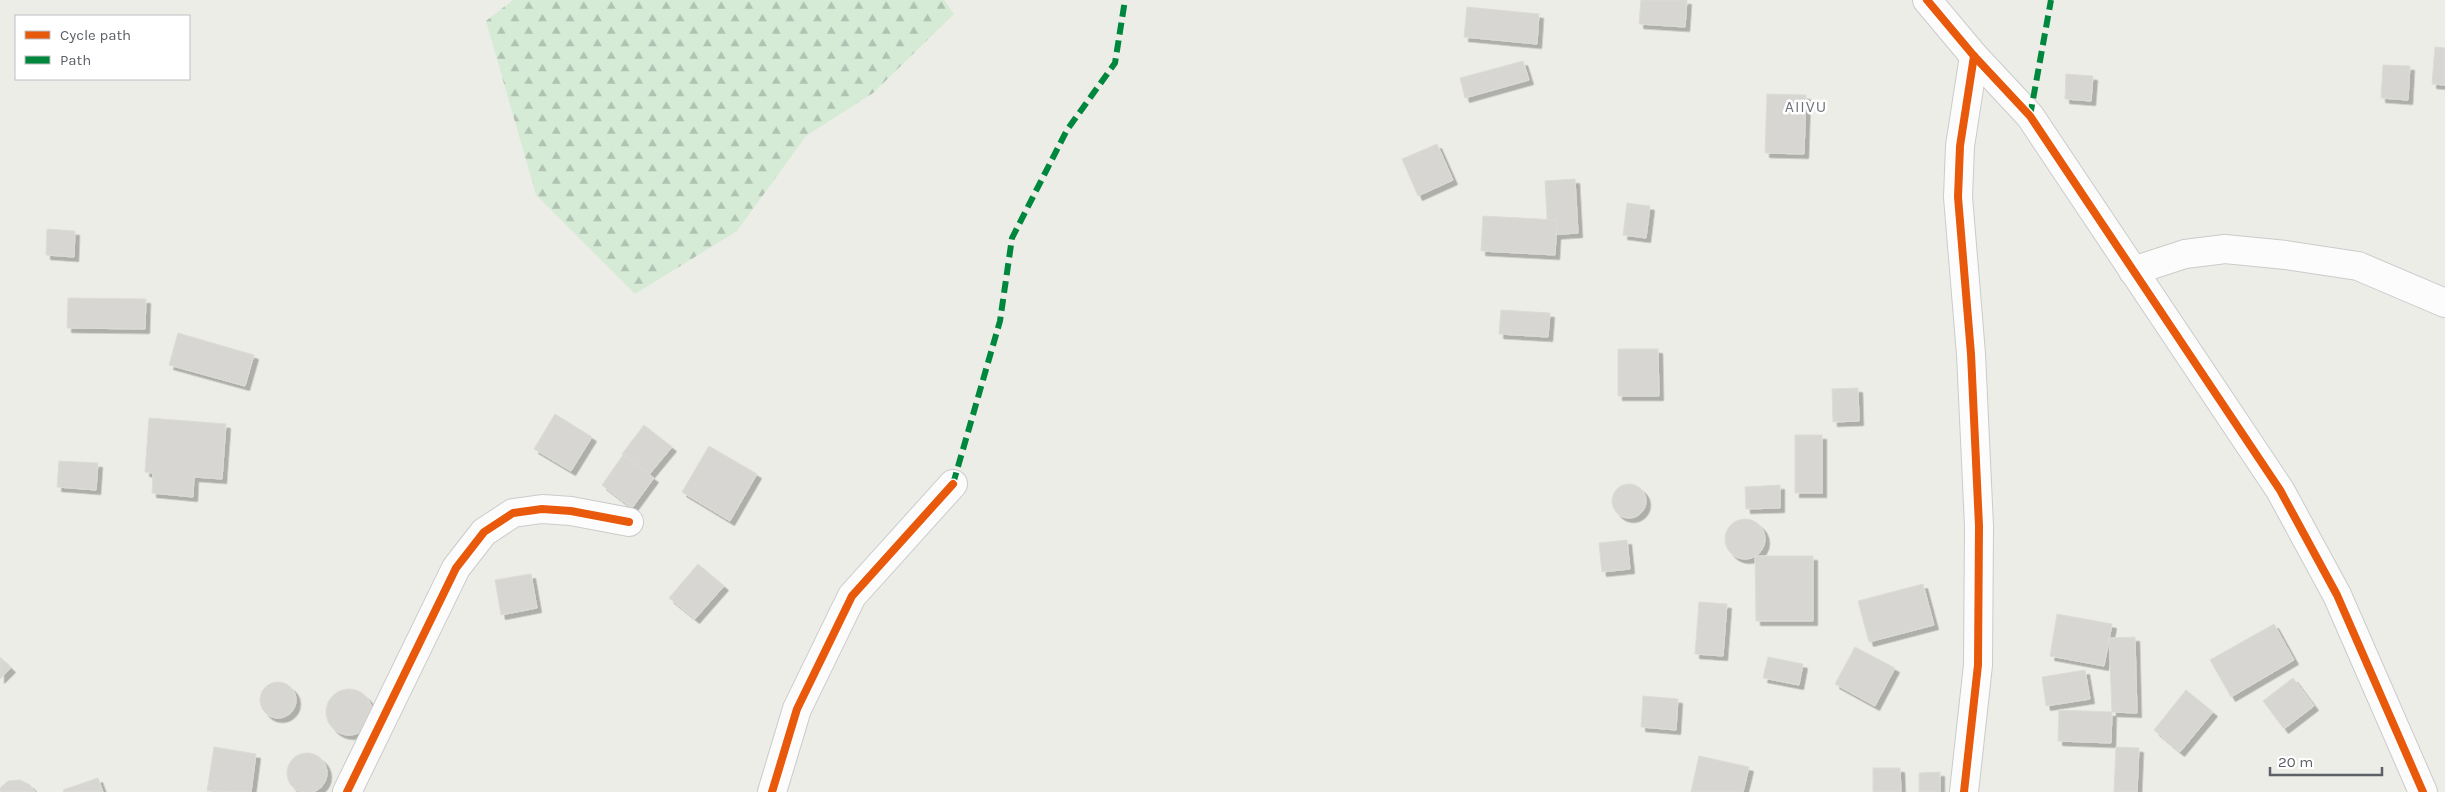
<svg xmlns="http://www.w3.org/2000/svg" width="2445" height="792" font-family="Karla,sans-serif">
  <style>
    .forest { fill: url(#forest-firs) }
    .building { fill: #d7d6d3; stroke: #dcdcd7; filter: url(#shadow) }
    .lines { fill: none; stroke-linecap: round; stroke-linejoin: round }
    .street-casing { stroke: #cacbca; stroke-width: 30 }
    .secondary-casing { stroke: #cacbca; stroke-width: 30 }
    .street { stroke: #fcfcfc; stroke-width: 28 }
    .secondary { stroke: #fcfcfc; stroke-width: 28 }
    .quiet { stroke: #00873e; stroke-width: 6; stroke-dasharray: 12 6; stroke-linecap: butt }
    .cycleway-casing { stroke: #fff; stroke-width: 11 }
    .cycleway { stroke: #e8590c; stroke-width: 8 }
    .labels { text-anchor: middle; stroke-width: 5; stroke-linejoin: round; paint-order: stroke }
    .quarter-label { font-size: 16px; letter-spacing: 1px; fill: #6e7278; stroke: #fff }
  </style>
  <defs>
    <pattern id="forest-firs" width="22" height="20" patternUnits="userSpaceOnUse" patternTransform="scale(1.25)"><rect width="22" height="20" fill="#d5ebd5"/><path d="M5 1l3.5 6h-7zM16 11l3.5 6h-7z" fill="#b0c2b1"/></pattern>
    <filter id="shadow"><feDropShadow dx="4.5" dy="4.5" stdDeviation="0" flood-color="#0004"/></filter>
  </defs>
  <rect width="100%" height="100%" fill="#edede8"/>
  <path class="forest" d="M513,0H944L954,14L873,93L806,136L737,231L635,294L536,195L486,21Z"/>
  <g class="building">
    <path d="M1641,0H1687L1685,27L1639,24Z"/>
    <path d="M1467,7L1539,14L1537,44L1464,37Z"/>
    <path d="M2435,47L2445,48V85L2432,84Z"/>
    <path d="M1523,61L1529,80L1465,98L1460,78Z"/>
    <path d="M2383,65L2410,66L2408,100L2381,98Z"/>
    <path d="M2066,74L2093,76L2091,101L2065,99Z"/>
    <path d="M1767,94L1806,95L1804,154L1765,153Z"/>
    <path d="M1437,144L1453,180L1418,196L1402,159Z"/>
    <path d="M1575,179L1578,233L1548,235L1545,181Z"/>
    <path d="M1627,203L1650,206L1646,238L1623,235Z"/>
    <path d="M1483,216L1557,220L1555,255L1481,251Z"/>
    <path d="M47,229L75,231L74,257L46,255Z"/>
    <path d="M68,298L146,299L145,329L67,328Z"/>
    <path d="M1501,310L1550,313L1548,337L1499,334Z"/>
    <path d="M178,333L254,355L245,386L169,365Z"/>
    <path d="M1618,349H1658L1659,396H1618Z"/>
    <path d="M1858,388L1859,421L1833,422L1832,389Z"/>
    <path d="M555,414L592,437L571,471L534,449Z"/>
    <path d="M149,418L226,424L222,479L194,477L193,497L152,493L153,473L145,472Z"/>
    <path d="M644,425L672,447L648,476L622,454Z"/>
    <rect x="1795" y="435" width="27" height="58"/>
    <path d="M709,446L757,474L730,521L682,492Z"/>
    <path d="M623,455L654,478L632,508L602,485Z"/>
    <path d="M59,461L98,463L96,490L57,487Z"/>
    <circle cx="1629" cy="501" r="17"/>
    <path d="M1780,485V508L1746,509L1745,487Z"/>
    <circle cx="1745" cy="539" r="20"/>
    <path d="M1627,540L1630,569L1602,572L1599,543Z"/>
    <path d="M1755,556H1813V621H1756Z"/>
    <path d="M698,564L724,586L695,619L669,598Z"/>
    <path d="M531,574L537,608L501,615L495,580Z"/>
    <path d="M1923,584L1934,625L1869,642L1858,601Z"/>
    <path d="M1699,602L1727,604L1723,656L1695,654Z"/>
    <path d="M2057,614L2112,624L2104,666L2050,656Z"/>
    <path d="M2274,624L2294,660L2231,697L2210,660Z"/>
    <path d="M2135,637L2137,713L2112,712L2109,638Z"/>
    <path d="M1855,647L1895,668L1875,706L1835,684Z"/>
    <path d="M0,657L11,668L0,679Z"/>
    <path d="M1768,657L1803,664L1799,685L1763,678Z"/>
    <path d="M2085,670L2090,699L2046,706L2042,677Z"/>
    <path d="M2293,678L2314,706L2284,729L2263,701Z"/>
    <circle cx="278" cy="700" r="18"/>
    <circle cx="349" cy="712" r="23"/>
    <path d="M2186,690L2213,712L2180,752L2154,730Z"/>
    <path d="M1643,696L1678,699L1676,730L1641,727Z"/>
    <path d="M2059,710L2112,712L2111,743L2058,741Z"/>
    <path d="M214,747L256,754L251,792L207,791Z"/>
    <path d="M2116,747L2139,748L2137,792H2114Z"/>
    <circle cx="307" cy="773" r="20"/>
    <path d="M1699,756L1749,767L1743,792H1691Z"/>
    <path d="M1873,768H1900L1901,792H1873Z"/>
    <path d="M1940,772V792H1919V773Z"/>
    <path d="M98,778L103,792H64L63,790Z"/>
    <path d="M20,780L30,785L35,792H0V788L8,781Z"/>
  </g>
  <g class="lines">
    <defs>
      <g id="street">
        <path d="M2133,271L2185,254L2225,249L2286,255L2358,266L2445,303"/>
        <path d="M347,792L456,568L484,532L513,513L542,509L571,511L629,522"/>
        <path d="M772,792L797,709L852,596L953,484"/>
        <path d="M1964,792L1978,665L1979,526L1971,354L1958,197L1960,146L1974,56"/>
      </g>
      <path id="secondary" d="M1927,0L1974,56L2030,116L2280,490L2337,595L2423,792"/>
    </defs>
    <use href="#street" class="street-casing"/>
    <use href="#secondary" class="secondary-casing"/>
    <use href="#street" class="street"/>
    <use href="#secondary" class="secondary"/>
    <g class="quiet">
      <path d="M2030,116L2051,0"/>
      <path d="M953,484L1000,321L1012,238L1067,130L1115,63L1125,0"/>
    </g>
    <defs>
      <g id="cycleway">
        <path d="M1927,0L1974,56L2030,116L2280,490L2337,595L2423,792"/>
        <path d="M347,792L456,568L484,532L513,513L542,509L571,511L629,522"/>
        <path d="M772,792L797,709L852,596L953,484"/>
        <path d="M1964,792L1978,665L1979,526L1971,354L1958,197L1960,146L1974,56"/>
      </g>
    </defs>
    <use href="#cycleway" class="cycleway-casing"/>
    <use href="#cycleway" class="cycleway"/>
  </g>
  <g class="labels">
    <g class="quarter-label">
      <text x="1806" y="112">AIIVU</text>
    </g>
  </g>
  <rect x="15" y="15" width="175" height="65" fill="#ffffff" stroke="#bebfc2"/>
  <rect x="25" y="31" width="25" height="8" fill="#e8590c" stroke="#bebfc2"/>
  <text x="60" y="40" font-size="15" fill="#5d6066">Cycle path</text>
  <rect x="25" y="56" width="25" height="8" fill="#00873e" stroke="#bebfc2"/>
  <text x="60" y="65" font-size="15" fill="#5d6066">Path</text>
  <path d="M2270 767v8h112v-8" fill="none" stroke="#5d6066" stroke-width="2.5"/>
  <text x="2278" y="767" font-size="15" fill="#5d6066" stroke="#ffffff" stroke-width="4" paint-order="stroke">20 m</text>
</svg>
